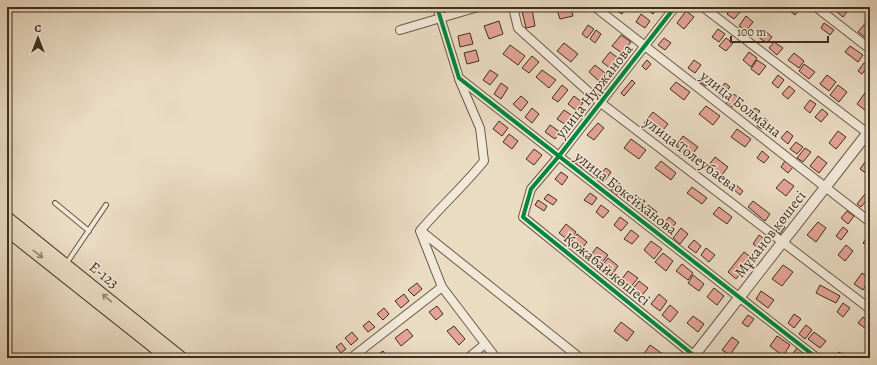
<svg xmlns="http://www.w3.org/2000/svg" width="877" height="365" font-family="Alegreya,serif">
  <style>
    .building { fill: #e3a395; stroke: #3f2e1e }
    .lines { fill: none; stroke-linecap: round; stroke-linejoin: round }
    .service-casing { stroke: #6a5947; stroke-width: 6 }
    .minor-casing { stroke: #6a5947; stroke-width: 10 }
    .tertiary-casing { stroke: #6a5947; stroke-width: 12 }
    .primary-casing { stroke: #3f2e1e; stroke-width: 14 }
    .service { stroke: #f1e8d8; stroke-width: 4 }
    .minor { stroke: #f1e8d8; stroke-width: 8 }
    .tertiary { stroke: #f1e8d8; stroke-width: 10 }
    .primary { stroke: #eadbc3; stroke-width: 12 }
    .rail { stroke: #3f2e1e; stroke-width: 2; stroke-dasharray: 7 7; stroke-linecap: butt }
    .cycleway-casing { stroke: #f1e8d8; stroke-width: 6 }
    .cycleway { stroke: #00873e; stroke-width: 4 }
    .oneway { stroke: #948470 }
    .labels { text-anchor: middle; stroke-width: 3; stroke-linejoin: round; paint-order: stroke }
    .street-label { font-size: 15px; fill: #3f2e1e; stroke: #f1e8d8 }
  </style>
  <rect width="100%" height="100%" fill="#eadbc3"/>
  <filter id="stains"><feTurbulence type="fractalNoise" baseFrequency=".005" numOctaves="4"/><feColorMatrix values="0 0 0 0 .2 0 0 0 0 .09 0 0 0 0 .02 0 0 0 .5 -.17"/></filter>
  <radialGradient id="worn" r=".72"><stop offset=".6" stop-color="#630" stop-opacity="0"/><stop offset="1" stop-color="#630" stop-opacity=".3"/></radialGradient>
  <g class="building">
    <path d="M570,7L573,16L560,19L557,10Z"/>
    <path d="M617,7H627L622,14L615,10Z"/>
    <path d="M644,7H658L653,14Z"/>
    <path d="M732,7H738L742,10L734,19L727,14Z"/>
    <path d="M785,7H800L801,8L795,15Z"/>
    <path d="M831,7H849L850,8L843,17Z"/>
    <path d="M532,9L535,26L526,28L522,11Z"/>
    <path d="M686,11L694,17L684,29L677,23Z"/>
    <path d="M641,14L650,21L645,28L636,22Z"/>
    <path d="M746,16L753,22L746,31L739,26Z"/>
    <path d="M868,20L870,22V41L858,32Z"/>
    <path d="M499,21L503,34L489,39L484,26Z"/>
    <path d="M824,23L834,30L830,35L821,28Z"/>
    <path d="M588,25L594,29L587,38L582,34Z"/>
    <path d="M718,29L725,34L719,42L712,37Z"/>
    <path d="M596,30L601,34L595,43L590,39Z"/>
    <path d="M764,30L772,37L767,43L758,37Z"/>
    <path d="M470,33L473,44L460,47L458,36Z"/>
    <path d="M621,35L631,42L622,53L612,46Z"/>
    <path d="M664,38L671,43L665,50L658,45Z"/>
    <path d="M726,38L733,43L726,51L719,46Z"/>
    <path d="M774,42L783,48L777,55L769,48Z"/>
    <path d="M564,43L578,54L571,62L557,51Z"/>
    <path d="M510,45L525,56L518,65L503,54Z"/>
    <path d="M850,46L863,55L858,62L845,52Z"/>
    <path d="M476,50L479,61L467,64L464,53Z"/>
    <path d="M610,52L618,58L610,68L602,62Z"/>
    <path d="M749,52L757,58L751,67L743,60Z"/>
    <path d="M794,53L804,61L799,68L788,60Z"/>
    <path d="M532,56L539,62L529,73L522,68Z"/>
    <path d="M647,60L651,64L646,70L642,66Z"/>
    <path d="M694,60L701,65L695,73L688,68Z"/>
    <path d="M757,60L766,66L759,75L751,69Z"/>
    <path d="M864,63L868,66L862,74L858,71Z"/>
    <path d="M804,64L815,72L809,79L799,71Z"/>
    <path d="M595,65L605,73L599,81L589,72Z"/>
    <path d="M490,70L498,75L490,85L483,80Z"/>
    <path d="M542,70L556,80L549,88L536,77Z"/>
    <path d="M705,73L712,78L706,86L698,81Z"/>
    <path d="M778,75L784,80L778,88L772,83Z"/>
    <path d="M827,75L836,82L829,91L820,84Z"/>
    <path d="M632,80L635,83L624,96L621,93Z"/>
    <path d="M676,82L690,92L684,100L670,89Z"/>
    <path d="M501,83L508,88L501,99L494,94Z"/>
    <path d="M725,83L730,87L722,97L717,93Z"/>
    <path d="M562,85L568,90L558,102L552,98Z"/>
    <path d="M838,85L847,92L839,102L830,95Z"/>
    <path d="M789,86L795,91L788,99L782,94Z"/>
    <path d="M867,90L870,93V105L866,111L857,104Z"/>
    <path d="M734,94L739,98L731,108L726,104Z"/>
    <path d="M521,96L528,102L521,111L513,104Z"/>
    <path d="M574,96L583,103L577,111L568,104Z"/>
    <path d="M810,100L816,104L810,113L804,108Z"/>
    <path d="M706,106L720,116L713,125L699,114Z"/>
    <path d="M532,108L539,114L532,123L525,117Z"/>
    <path d="M755,108L760,111L753,119L749,116Z"/>
    <path d="M822,109L828,114L821,122L815,117Z"/>
    <path d="M564,110L573,116L566,125L557,119Z"/>
    <path d="M653,112L668,124L659,135L644,123Z"/>
    <path d="M764,118L768,121L762,129L757,126Z"/>
    <path d="M499,121L508,128L502,136L493,129Z"/>
    <path d="M598,123L604,128L594,140L587,135Z"/>
    <path d="M550,125L560,132L555,139L545,132Z"/>
    <path d="M737,129L751,139L745,147L731,137Z"/>
    <path d="M787,131L793,136L788,144L781,138Z"/>
    <path d="M838,131L846,137L836,149L829,143Z"/>
    <path d="M509,134L518,141L512,149L503,142Z"/>
    <path d="M683,136L698,147L690,157L676,146Z"/>
    <path d="M631,139L646,150L639,159L624,148Z"/>
    <path d="M796,142L803,147L797,154L790,149Z"/>
    <path d="M805,148L811,152L803,162L797,158Z"/>
    <path d="M534,149L542,155L534,165L526,159Z"/>
    <path d="M762,151L769,157L764,163L757,158Z"/>
    <path d="M582,156L587,161L581,168L575,163Z"/>
    <path d="M818,156L827,163L819,173L810,166Z"/>
    <path d="M715,157L728,167L718,180L705,170Z"/>
    <path d="M661,161L676,173L671,180L655,168Z"/>
    <path d="M785,161L793,167L788,173L781,167Z"/>
    <path d="M865,162L870,166V171L867,174L860,169Z"/>
    <path d="M606,168L611,172L604,182L598,177Z"/>
    <path d="M561,172L568,177L562,185L555,179Z"/>
    <path d="M784,179L794,186L786,196L776,188Z"/>
    <path d="M618,182L623,187L616,196L610,192Z"/>
    <path d="M735,184L743,191L740,195L732,188Z"/>
    <path d="M692,187L707,198L702,204L687,193Z"/>
    <path d="M869,189L870,196L861,207L857,204Z"/>
    <path d="M590,193L597,198L592,205L584,200Z"/>
    <path d="M548,194L557,200L553,205L544,199Z"/>
    <path d="M636,195L645,201L639,209L631,202Z"/>
    <path d="M538,200L547,206L544,211L535,205Z"/>
    <path d="M753,201L770,214L765,221L748,207Z"/>
    <path d="M601,205L609,211L603,218L596,212Z"/>
    <path d="M648,205L657,212L651,219L642,213Z"/>
    <path d="M719,207L732,217L727,224L713,214Z"/>
    <path d="M847,211L854,216L848,224L841,218Z"/>
    <path d="M620,217L628,223L621,231L614,225Z"/>
    <path d="M669,217L676,223L668,232L661,227Z"/>
    <path d="M818,222L826,228L816,242L807,235Z"/>
    <path d="M566,224L576,232L569,241L559,233Z"/>
    <path d="M781,224L785,227L780,234L776,231Z"/>
    <path d="M843,227L848,231L841,240L836,236Z"/>
    <path d="M681,228L688,234L680,244L673,238Z"/>
    <path d="M631,230L639,236L632,244L624,239Z"/>
    <path d="M577,234L587,242L580,251L570,243Z"/>
    <path d="M870,234V249L863,243Z"/>
    <path d="M759,235L767,241L760,249L753,244Z"/>
    <path d="M694,240L701,246L696,253L688,247Z"/>
    <path d="M651,241L662,249L654,259L644,250Z"/>
    <path d="M846,245L853,251L845,261L838,255Z"/>
    <path d="M597,247L608,255L600,265L590,256Z"/>
    <path d="M706,248L715,255L709,262L701,255Z"/>
    <path d="M744,252L752,258L736,279L728,272Z"/>
    <path d="M663,253L673,261L666,271L655,262Z"/>
    <path d="M608,258L618,266L611,276L600,268Z"/>
    <path d="M682,264L693,273L688,280L676,271Z"/>
    <path d="M783,265L793,272L782,286L772,279Z"/>
    <path d="M628,271L638,278L630,288L621,280Z"/>
    <path d="M862,273L870,279L863,290L854,284Z"/>
    <path d="M693,275L704,284L699,291L688,283Z"/>
    <path d="M639,281L648,288L640,298L631,291Z"/>
    <path d="M417,283L422,289L414,296L408,290Z"/>
    <path d="M820,285L840,296L836,303L816,293Z"/>
    <path d="M714,288L724,296L717,305L707,297Z"/>
    <path d="M761,291L774,300L768,308L756,299Z"/>
    <path d="M404,294L409,301L401,308L395,301Z"/>
    <path d="M659,294L667,301L660,311L651,304Z"/>
    <path d="M843,303L850,308L843,317L837,312Z"/>
    <path d="M670,305L678,312L670,322L662,315Z"/>
    <path d="M437,306L443,314L436,320L429,312Z"/>
    <path d="M384,308L389,314L383,320L377,314Z"/>
    <path d="M794,314L801,319L794,328L788,323Z"/>
    <path d="M748,315L754,319L748,327L742,323Z"/>
    <path d="M693,316L704,324L698,332L687,323Z"/>
    <path d="M863,317L870,323V332L858,323Z"/>
    <path d="M369,321L375,327L368,332L363,326Z"/>
    <path d="M621,322L634,332L627,341L614,331Z"/>
    <path d="M806,325L812,330L805,339L799,334Z"/>
    <path d="M454,326L465,339L459,345L447,331Z"/>
    <path d="M407,329L413,336L401,346L395,338Z"/>
    <path d="M352,332L358,339L351,345L345,338Z"/>
    <path d="M814,332L826,341L820,348L808,339Z"/>
    <path d="M777,336L790,345L783,356L770,346Z"/>
    <path d="M732,337L739,342L730,355L722,350Z"/>
    <path d="M341,343L346,349L341,353L336,347Z"/>
    <path d="M650,345L664,355L662,358H648L643,355Z"/>
    <path d="M797,348L803,352L796,358L792,355Z"/>
    <path d="M383,351L389,358L376,356Z"/>
    <path d="M839,352L848,358H834Z"/>
  </g>
  <g class="lines">
    <defs>
      <g id="service">
        <path d="M55,203L89,231"/>
        <path d="M66,264L106,205"/>
      </g>
      <g id="minor">
        <path d="M437,7L459,78L817,358"/>
        <path d="M513,7L518,28L601,103L870,309"/>
        <path d="M595,7L870,222"/>
        <path d="M675,7L559,156L531,189L523,217L697,358"/>
        <path d="M703,7L870,135"/>
        <path d="M816,7L870,49"/>
        <path d="M400,30L478,7"/>
        <path d="M459,79L480,128L484,161C464,186 440,207 420,231L442,287L496,358"/>
        <path d="M421,231L580,358"/>
        <path d="M351,358L442,287"/>
        <path d="M468,358L485,344"/>
      </g>
      <path id="tertiary" d="M692,358L870,130"/>
      <g id="primary">
        <path d="M7,218L181,358"/>
        <path d="M7,230L167,357"/>
      </g>
    </defs>
    <use href="#service" class="service-casing"/>
    <use href="#minor" class="minor-casing"/>
    <use href="#tertiary" class="tertiary-casing"/>
    <use href="#primary" class="primary-casing"/>
    <use href="#service" class="service"/>
    <use href="#minor" class="minor"/>
    <use href="#tertiary" class="tertiary"/>
    <use href="#primary" class="primary"/>
    <path class="rail" d="M7,349L18,358"/>
    <defs>
      <g id="cycleway">
        <path d="M437,7L459,78L817,358"/>
        <path d="M675,7L559,156L531,189L523,217L697,358"/>
      </g>
    </defs>
    <use href="#cycleway" class="cycleway-casing"/>
    <use href="#cycleway" class="cycleway"/>
  </g>
  <defs><path id="oneway-shaft" d="M-6 0H5M1.5-3L5.5 0L1.5 3" fill="none" stroke-width="1.6" stroke-linecap="round" stroke-linejoin="round"/></defs>
  <g class="oneway">
    <use href="#oneway-shaft" transform="translate(38 254) rotate(38)"/>
    <use href="#oneway-shaft" transform="translate(107 298) rotate(-141)"/>
  </g>
  <g class="labels">
    <g class="street-label">
      <text transform="translate(594 91) rotate(-52)" y="5">улица Нуржанова</text>
      <text transform="translate(741 104) rotate(38)" y="5">улица Болмана</text>
      <text transform="translate(691 154) rotate(37)" y="5">улица Толеубаева</text>
      <text transform="translate(626 193) rotate(38)" y="5">улица Бокейханова</text>
      <text transform="translate(770 234) rotate(-52)" y="5">Мұканов көшесі</text>
      <text transform="translate(607 269) rotate(39)" y="5">Қожабай көшесі</text>
      <text transform="translate(104 275) rotate(39)" y="5">Е-123</text>
    </g>
  </g>
  <rect width="877" height="365" fill="none" stroke="#eadbc3" stroke-width="24"/>
  <rect x="8" y="8" width="861" height="349" fill="none" stroke="#3f2e1e" stroke-width="2"/>
  <rect x="12" y="12" width="853" height="341" fill="none" stroke="#3f2e1e"/>
  <g transform="translate(38 38)" stroke="#f1e8d8" stroke-width="3" paint-order="stroke">
  <path d="M0-3L7 15L0 10L-7 15Z" fill="#3f2e1e"/>
  <text y="-6" font-size="11" font-weight="bold" text-anchor="middle" fill="#3f2e1e">С</text>
  </g>
  <path d="M731 36v6h97v-6" fill="none" stroke="#3f2e1e" stroke-width="2"/>
  <text x="737" y="36" font-size="12" fill="#3f2e1e" stroke="#f1e8d8" stroke-width="3" paint-order="stroke">100 m</text>
  <rect width="100%" height="100%" filter="url(#stains)"/>
  <rect width="100%" height="100%" fill="url(#worn)"/>
</svg>
